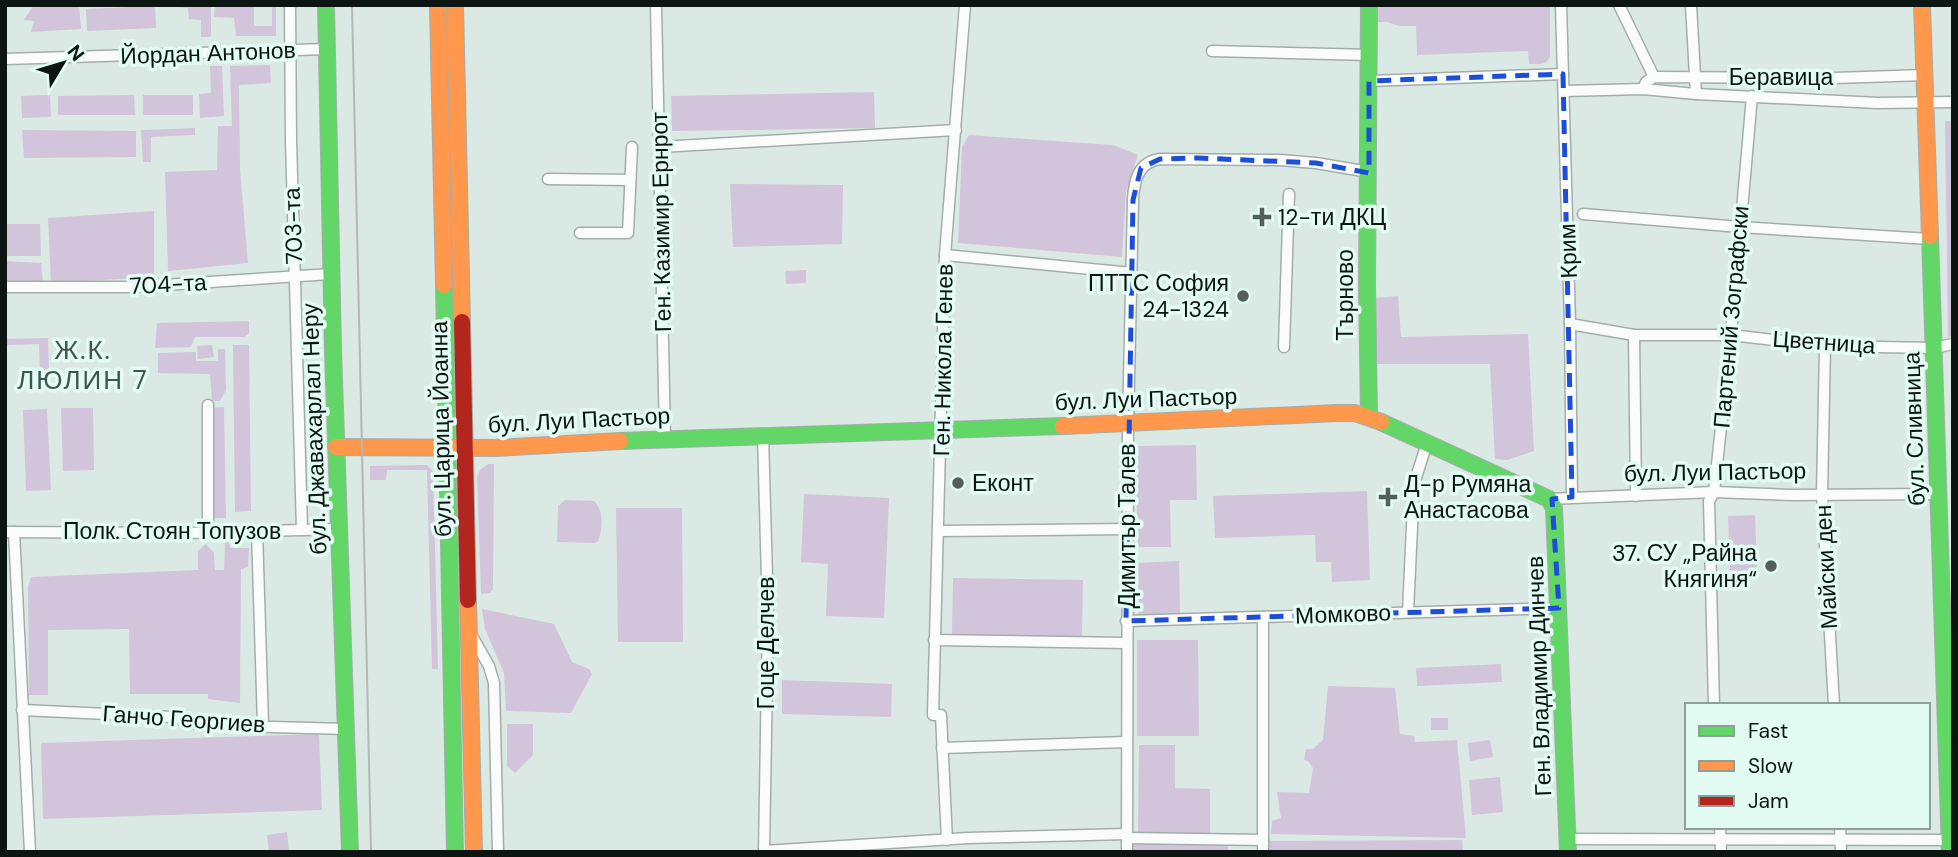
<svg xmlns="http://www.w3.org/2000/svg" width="1958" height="857" font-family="'DM Sans',sans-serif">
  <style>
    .green { fill: #d2c4da }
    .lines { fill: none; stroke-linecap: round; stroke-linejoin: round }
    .street-casing { stroke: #a3aeaa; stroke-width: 13 }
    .fast-casing { stroke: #a3aeaa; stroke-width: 18 }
    .slow-casing { stroke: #a3aeaa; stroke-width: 18 }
    .jam-casing { stroke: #a3aeaa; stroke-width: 18 }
    .street { stroke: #fafcfb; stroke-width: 10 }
    .fast { stroke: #63d668; stroke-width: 16 }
    .slow { stroke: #ff974d; stroke-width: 16 }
    .jam { stroke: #b3261e; stroke-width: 16 }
    .tram { stroke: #b5b8b7; stroke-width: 2 }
    .marked { fill: none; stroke: #1d4ed8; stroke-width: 5; stroke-dasharray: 14 9; stroke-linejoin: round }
    .poi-dot { fill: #545f5c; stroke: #e2fcf4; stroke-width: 2.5 }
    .labels { text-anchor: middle; stroke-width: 7; stroke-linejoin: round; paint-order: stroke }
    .street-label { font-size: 23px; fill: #0c1512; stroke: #e2fcf4 }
    .poi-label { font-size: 23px; fill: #0c1512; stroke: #e2fcf4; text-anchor: start }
    .quarter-label { font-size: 26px; letter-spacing: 2px; fill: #3f554e; stroke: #e2fcf4 }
  </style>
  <rect width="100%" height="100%" fill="#dbe9e4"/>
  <g class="green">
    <path d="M34,5H79L81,29L31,32L34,21L24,20Z"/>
    <path d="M172,5H211V37H201V20L189,19L188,8L173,7Z"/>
    <path d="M215,5H254V26H272V5H276V36H236L234,18L214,17Z"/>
    <path d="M1377,5H1550V57C1545,66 1539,64 1529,64L1528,51L1417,55L1416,26H1399L1387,22H1377Z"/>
    <path d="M155,6L156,28L87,31L86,9Z"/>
    <path d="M270,65L271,83L239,85L240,169L248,263L168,271L165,172L217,170L218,126H232L230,66Z"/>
    <path d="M210,66H222L224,116L200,118L199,94L211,93Z"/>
    <path d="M874,92L875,128L672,131L671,96Z"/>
    <path d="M50,95L51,117L22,118L21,96Z"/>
    <path d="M134,95L135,115H58V96Z"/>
    <rect x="143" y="95" width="50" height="20"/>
    <path d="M1945,121H1953V336L1948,337Z"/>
    <path d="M195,128V135L151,137V162H143L141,130Z"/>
    <path d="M22,130L136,131V157L24,158Z"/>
    <path d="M969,135L1113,145L1138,155L1126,192L1122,257L958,243L962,147Z"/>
    <path d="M730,184L843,185L842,244L733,247Z"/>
    <path d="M154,211V277L51,283L48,218Z"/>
    <path d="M5,224H40L41,256H5Z"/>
    <path d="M5,261L41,263L43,284L5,283Z"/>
    <path d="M806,270V283L786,284L785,271Z"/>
    <path d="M1398,296L1401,337L1528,334L1534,451L1507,460L1495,459L1490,364H1376L1374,298Z"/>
    <path d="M249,321V333L244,337H195L191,347L155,348L157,323Z"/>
    <path d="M48,338L49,371H40L39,344L5,345V339Z"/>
    <path d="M212,345L214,357L198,359L197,346Z"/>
    <path d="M233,345H249L251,511L235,512Z"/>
    <path d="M218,349H225L226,390L220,401H212L210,374L158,373V353L196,352V361H218Z"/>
    <path d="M224,407L226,518H214L212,408Z"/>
    <path d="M61,408H93L94,470L63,471Z"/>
    <path d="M47,409L51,490L26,491L23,410Z"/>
    <path d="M1196,445L1197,500H1170L1171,547H1138L1135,446Z"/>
    <path d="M488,464H494L493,589L490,593L481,594L477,476L480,470Z"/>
    <path d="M427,465L433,471L438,669H432L427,470H387L386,480H370V466Z"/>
    <path d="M1367,491L1370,580L1332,582L1331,562H1316L1315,535L1215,538L1213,496Z"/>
    <path d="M804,494L889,498L884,618L826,616L828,564L801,562Z"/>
    <path d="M565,500L594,501C604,511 603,528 598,541L594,543L557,542L558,506Z"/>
    <path d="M616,508H682L683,642H618Z"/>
    <path d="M1755,515L1757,573L1730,574L1728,516Z"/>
    <path d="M229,541L230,548H249L248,567L241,569L240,703L208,699V694H130L129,629L48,630V695H29L28,587L31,577L198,570V551L206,544L214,553L215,570H224L225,542Z"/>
    <path d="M1179,561L1180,614L1139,615L1137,563Z"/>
    <path d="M953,578L1083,580L1082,637L952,634Z"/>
    <path d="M482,609L554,624L572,662L589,669L592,674L571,713L506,711L504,673L485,629Z"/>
    <path d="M1137,640H1198L1199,736H1137Z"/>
    <path d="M1501,664L1502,682L1417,686L1416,668Z"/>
    <path d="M782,680L892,684L891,717L782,714Z"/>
    <path d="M1328,686L1395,688L1400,734L1414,736L1415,742L1457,740L1466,838L1271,834L1272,821L1281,818L1277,792L1309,793L1313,768L1308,761L1304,760L1306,749H1313L1323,740Z"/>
    <rect x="1431" y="718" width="17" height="12"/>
    <path d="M507,724H533V755L515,773L507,766Z"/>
    <path d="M319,734L322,810L43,819L41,743Z"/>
    <path d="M1490,740L1493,757L1470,761L1468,743Z"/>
    <path d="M1139,745H1175V788L1210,789V836L1138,835Z"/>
    <path d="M1500,777L1503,812L1472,815L1469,780Z"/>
    <path d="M287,832L289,852H269L267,835Z"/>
    <path d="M1462,840L1463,852H1268V841Z"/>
    <rect x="1131" y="842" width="97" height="10"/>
  </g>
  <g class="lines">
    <defs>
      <g id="street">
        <path d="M290,5L291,141L302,530"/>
        <path d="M656,5L665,438"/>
        <path d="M1561,5L1570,324L1572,497"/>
        <path d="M1619,5L1654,77"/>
        <path d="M1691,5L1696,94"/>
        <path d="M1212,51L1370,55"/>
        <path d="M5,59L327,49"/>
        <path d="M1369,81L1563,74"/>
        <path d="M1643,89L1646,82L1654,77L1835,78L1925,75"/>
        <path d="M1564,91L1643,89L1696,94L1878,103L1953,102"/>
        <path d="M660,147L956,130"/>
        <path d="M548,179L630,180"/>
        <path d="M1583,214L1740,227L1930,239"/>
        <path d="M580,233H628L632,147"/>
        <path d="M945,255L1132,273"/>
        <path d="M5,287H133L331,274"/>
        <path d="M1570,324L1634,335H1731L1825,346L1934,348L1953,344"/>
        <path d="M1634,335L1636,496"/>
        <path d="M1825,346L1822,494L1834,705"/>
        <path d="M1284,347L1289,194"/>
        <path d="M208,405V532"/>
        <path d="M763,435L768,615L764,852"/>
        <path d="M1549,499L1714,492L1792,495L1939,494"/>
        <path d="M257,531L263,725"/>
        <path d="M939,531L1127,529"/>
        <path d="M5,532L188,533L339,529"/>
        <path d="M14,532L30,852"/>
        <path d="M1408,612L1414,484L1427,443"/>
        <path d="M1126,621L1559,608"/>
        <path d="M472,636L489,666L494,683L498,852"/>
        <path d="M934,640L1126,643"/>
        <path d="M1714,705L1709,501L1714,492L1731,335L1752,96"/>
        <path d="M22,710L172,717L200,725L347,729"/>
        <path d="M942,748L1127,742"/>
        <path d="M1720,827L1721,852"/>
        <path d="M1840,827L1841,852"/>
        <path d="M1127,838L1263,840"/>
        <path d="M1568,839L1950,840"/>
        <path d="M947,840L941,715H933L945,255L965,5"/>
        <path d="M764,851L968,838L1127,834"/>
        <path d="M1127,852L1128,424L1133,200C1134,181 1138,162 1160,159L1280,160L1316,163L1369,172"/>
        <path d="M1263,852V617"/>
      </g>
      <g id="fast">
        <path d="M326,5L333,350L350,852"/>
        <path d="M1369,5L1367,285L1369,417"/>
        <path d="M1930,236L1950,852"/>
        <path d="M444,285L455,852"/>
        <path d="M1381,422L1549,499L1554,508L1568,852"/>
        <path d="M620,441L1063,426"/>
      </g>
      <g id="slow">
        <path d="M438,5L444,285"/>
        <path d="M455,5L462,322"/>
        <path d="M1922,5L1930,236"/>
        <path d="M1063,426L1337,413H1355L1381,422"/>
        <path d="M336,447L495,448L620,441"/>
        <path d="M468,600L474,852"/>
      </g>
      <path id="jam" d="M462,322L468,600"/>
    </defs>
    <use href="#street" class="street-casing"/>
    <use href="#fast" class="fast-casing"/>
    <use href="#slow" class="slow-casing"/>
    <use href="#jam" class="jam-casing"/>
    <use href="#street" class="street"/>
    <use href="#fast" class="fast"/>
    <use href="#slow" class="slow"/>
    <use href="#jam" class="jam"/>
    <path class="tram" d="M352,5L371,852"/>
  </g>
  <path class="marked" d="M1563,74L1572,497L1552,499L1559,608L1126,621L1133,200L1141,168L1160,159L1198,158L1316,163L1369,173V81Z"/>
  <g class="poi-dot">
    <path d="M1258.5 206.5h7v7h7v7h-7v7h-7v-7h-7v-7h7z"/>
    <circle cx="1243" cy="296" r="7"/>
    <circle cx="958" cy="483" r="7"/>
    <path d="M1384.5 486.5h7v7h7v7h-7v7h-7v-7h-7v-7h7z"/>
    <circle cx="1771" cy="566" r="7"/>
  </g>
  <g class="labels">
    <g class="street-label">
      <text transform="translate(208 53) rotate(-2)" y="8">Йордан Антонов</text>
      <text x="1781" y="85">Беравица</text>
      <text transform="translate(661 222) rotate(-91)" y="8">Ген. Казимир Ернрот</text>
      <text transform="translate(293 226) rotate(-92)" y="8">703-та</text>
      <text transform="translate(1568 251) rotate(-92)" y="8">Крим</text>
      <text transform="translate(168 284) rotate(-3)" y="8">704-та</text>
      <text transform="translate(1345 295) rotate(-90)" y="8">Търново</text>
      <text transform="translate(1731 317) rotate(-85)" y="8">Партений Зографски</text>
      <text transform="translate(1824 342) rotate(4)" y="8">Цветница</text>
      <text transform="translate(943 360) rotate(-89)" y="8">Ген. Никола Генев</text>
      <text transform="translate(1146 399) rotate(-2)" y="8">бул. Луи Пастьор</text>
      <text transform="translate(579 420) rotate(-3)" y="8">бул. Луи Пастьор</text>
      <text transform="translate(314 429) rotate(-92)" y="8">бул. Джавахарлал Неру</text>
      <text transform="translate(441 429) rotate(-91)" y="8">бул. Царица Йоанна</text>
      <text transform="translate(1914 429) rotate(-92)" y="8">бул. Сливница</text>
      <text transform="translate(1715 472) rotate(-1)" y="8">бул. Луи Пастьор</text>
      <text transform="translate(1127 526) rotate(-90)" y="8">Димитър Талев</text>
      <text x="172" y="539">Полк. Стоян Топузов</text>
      <text transform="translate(1826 567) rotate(-93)" y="8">Майски ден</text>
      <text transform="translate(1343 614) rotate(-2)" y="8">Момково</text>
      <text transform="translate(766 643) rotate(-90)" y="8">Гоце Делчев</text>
      <text transform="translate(1539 676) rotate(-92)" y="8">Ген. Владимир Динчев</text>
      <text transform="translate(184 719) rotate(4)" y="8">Ганчо Георгиев</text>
    </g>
    <g class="poi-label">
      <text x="1278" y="225">12-ти ДКЦ</text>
      <text x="1229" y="291" text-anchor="end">ПТТС София<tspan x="1229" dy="26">24-1324</tspan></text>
      <text x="972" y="491">Еконт</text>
      <text x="1404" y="492">Д-р Румяна<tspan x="1404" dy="26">Анастасова</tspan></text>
      <text x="1757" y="561" text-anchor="end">37. СУ „Райна<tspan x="1757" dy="26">Княгиня“</tspan></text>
    </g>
    <g class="quarter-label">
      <text x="83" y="359">Ж.К.<tspan x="83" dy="30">ЛЮЛИН 7</tspan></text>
    </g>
  </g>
  <rect width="1958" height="857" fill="none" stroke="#0c1512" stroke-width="14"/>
  <rect x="1685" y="703" width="245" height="126" fill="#e2fcf4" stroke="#8ca09a" stroke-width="2"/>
  <rect x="1699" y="726" width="35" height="10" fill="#63d668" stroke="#8ca09a" stroke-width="2"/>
  <text x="1748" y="738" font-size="21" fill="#0c1512">Fast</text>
  <rect x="1699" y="761" width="35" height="10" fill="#ff974d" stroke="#8ca09a" stroke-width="2"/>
  <text x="1748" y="773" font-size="21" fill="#0c1512">Slow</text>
  <rect x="1699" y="796" width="35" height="10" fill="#b3261e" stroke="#8ca09a" stroke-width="2"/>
  <text x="1748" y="808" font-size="21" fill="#0c1512">Jam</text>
  <g transform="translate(63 63) rotate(52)" stroke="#e2fcf4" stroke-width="5" paint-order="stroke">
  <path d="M0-5L12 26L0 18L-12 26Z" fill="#0c1512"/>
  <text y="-10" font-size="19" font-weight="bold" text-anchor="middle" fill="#0c1512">N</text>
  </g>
</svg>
